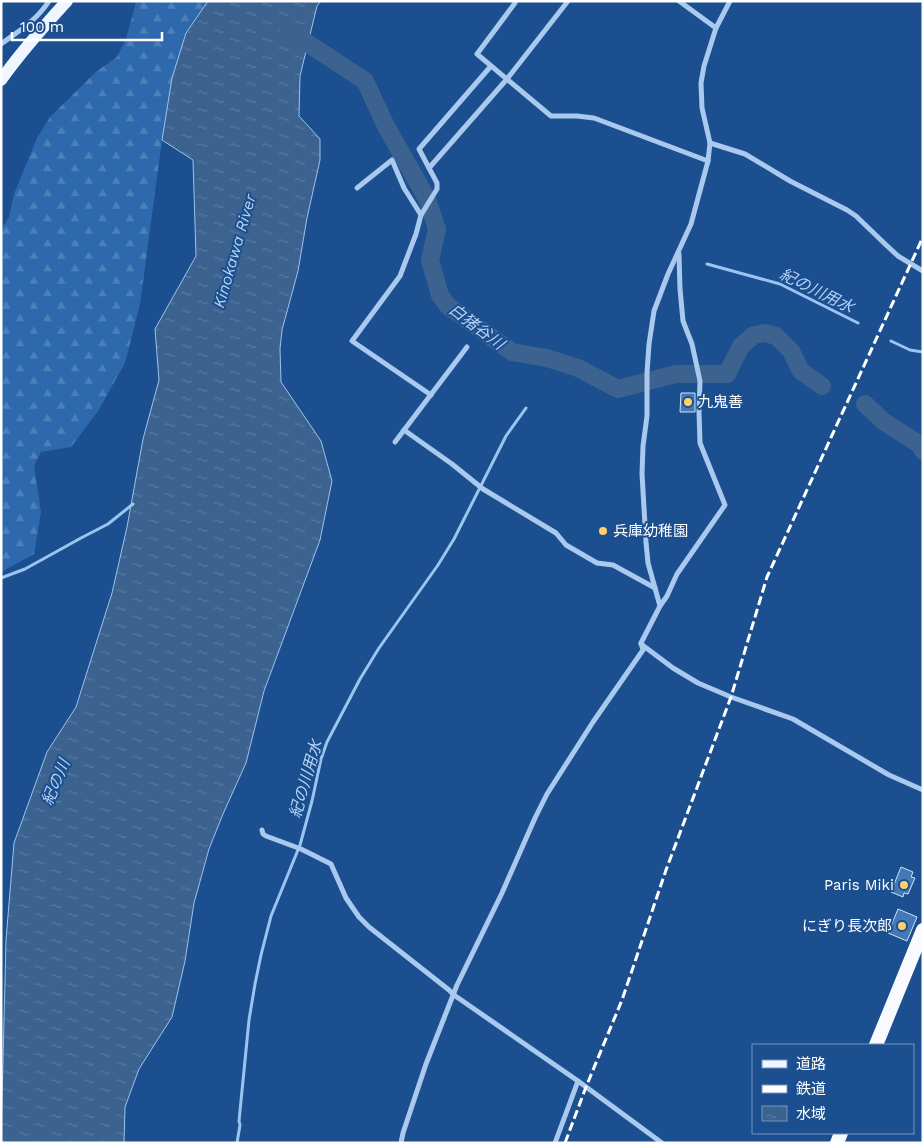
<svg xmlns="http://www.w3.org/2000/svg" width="924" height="1144" font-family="'Work Sans','Noto Sans JP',sans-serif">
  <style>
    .forest { fill: url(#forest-firs) }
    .water { fill: url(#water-ripples); stroke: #9cc4f0 }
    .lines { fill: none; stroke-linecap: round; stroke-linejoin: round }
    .stream { stroke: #9cc4f0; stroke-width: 3 }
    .river { stroke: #3c6290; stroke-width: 18 }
    .building { fill: #4478b7; stroke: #cfe3fa }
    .minor { stroke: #a9c9ee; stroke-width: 5 }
    .primary { stroke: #f0f6ff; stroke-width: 12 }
    .trunk { stroke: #f8faff; stroke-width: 14 }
    .rail { stroke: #fff; stroke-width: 3; stroke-dasharray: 9 4; stroke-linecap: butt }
    .poi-dot { fill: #ffd166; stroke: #1b4f8f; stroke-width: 2 }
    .labels { text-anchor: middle; stroke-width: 4; stroke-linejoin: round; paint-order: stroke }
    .poi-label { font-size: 15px; fill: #fff; stroke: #1b4f8f; text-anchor: start }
    .water-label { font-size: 16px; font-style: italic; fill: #b5d3f5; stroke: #1b4f8f }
  </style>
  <defs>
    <pattern id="forest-firs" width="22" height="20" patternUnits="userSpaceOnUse" patternTransform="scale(1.25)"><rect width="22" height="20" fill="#2e69ad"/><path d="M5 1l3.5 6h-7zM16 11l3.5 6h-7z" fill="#4d80b9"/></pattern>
    <pattern id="water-ripples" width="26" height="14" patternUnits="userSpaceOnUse" patternTransform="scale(1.25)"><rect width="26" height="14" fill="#3c6290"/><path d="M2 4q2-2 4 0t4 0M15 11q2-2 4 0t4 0" fill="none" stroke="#597aa1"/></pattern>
  </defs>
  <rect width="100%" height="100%" fill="#1b4f8f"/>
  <path class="forest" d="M135,1H208L186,33L172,78L162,140L140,304L125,363L98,411L71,447L41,452L34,466L41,512L34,554L1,572V230L9,217L14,194L37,138L50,117L97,71L117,57L126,39L135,6Z"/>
  <path class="water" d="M208,1H321L317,6L300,76L299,116L320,139V160L307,218L298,271L282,330L280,349L281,382L321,441L332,481L320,540L264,691L246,763L223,814L209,849L194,903L185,961L172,1017L139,1069L125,1107L124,1143H1L6,940L14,843L47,752L76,707L112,593L127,527L143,439L159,380L155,329L196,256L193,160L162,140L172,78L186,33Z"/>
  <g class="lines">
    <g class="stream">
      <path d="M707,264L780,284L858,323"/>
      <path d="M891,341L910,350L923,352"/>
      <path d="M1,578L25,569L81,538L108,524L133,504"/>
      <path d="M237,1143L240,1125L239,1121L249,1020L255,984L261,955L271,916L300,845L312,801L321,759L327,742L360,679L379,648L438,565L454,539L506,436L526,408"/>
    </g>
    <g class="river">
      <path d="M289,31L365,81L386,126L427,199L437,229L430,260L440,295L448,306L512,352L547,358L578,368L618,389L676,374H727L741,346L754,335L765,333L776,336L791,351L801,371L822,386"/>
      <path d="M865,404L883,421L920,445L923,451"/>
    </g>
  </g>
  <g class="building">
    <path d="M681,393H695V412H680Z"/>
    <path d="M901,867L913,872L911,877L915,878L908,894L904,893L903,897L891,892Z"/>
    <path d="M898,909L917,917L907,941L888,933Z"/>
  </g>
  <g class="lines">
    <g class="minor">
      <path d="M515,1V3L477,54L551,116H577L594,118L708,161L710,143L702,108L701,83L704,66L716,28L730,1"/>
      <path d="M679,1L716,28"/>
      <path d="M1,44C19,31 37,20 49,1"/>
      <path d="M710,143L745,154L790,181L847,210L856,216L884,243L898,256L923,271"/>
      <path d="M429,168L419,149L491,66"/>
      <path d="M357,188L392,160L404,188L421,215"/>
      <path d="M431,395L352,341L400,276L416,234L421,215L437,189V183L429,168L507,79L568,1"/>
      <path d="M404,430L452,464L483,489L556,533L566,545L597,563L613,565L655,588"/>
      <path d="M395,442L467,347"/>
      <path d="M660,606L667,596L677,574L725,505L700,443L699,412L700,381L692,344L683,321L680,289L679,254"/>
      <path d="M641,644L673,668L698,683L731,697L793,719L889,775L923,790"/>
      <path d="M262,830L263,834L266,836L301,849L331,864L346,898L359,917L369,927L449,990L454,995L578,1081L662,1143"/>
      <path d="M401,1143L403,1133L426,1064L457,985L502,893L535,818L547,794L593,722L643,650L641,643L660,606L648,563L646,542L642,474L643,446L647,416V373L649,344L654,311L668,274L691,224L708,161"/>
      <path d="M555,1143L578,1081"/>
    </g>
    <path class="primary" d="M1,80C21,52 44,26 67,1"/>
    <g class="trunk">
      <path d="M876,1045L923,930"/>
      <path d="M837,1143L841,1133"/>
    </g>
    <path class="rail" d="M565,1143L586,1087L622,1000L666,870L731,697L767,577L923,237"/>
  </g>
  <g class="poi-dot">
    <circle cx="688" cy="402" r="5"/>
    <circle cx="603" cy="531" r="5"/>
    <circle cx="904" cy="885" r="5"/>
    <circle cx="902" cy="926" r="5"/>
  </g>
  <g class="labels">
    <g class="poi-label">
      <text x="698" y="407">九鬼善</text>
      <text x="613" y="536">兵庫幼稚園</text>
      <text x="894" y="890" text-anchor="end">Paris Miki</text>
      <text x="892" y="931" text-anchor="end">にぎり長次郎</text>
    </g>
    <g class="water-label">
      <text transform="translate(234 251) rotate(-74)" y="6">Kinokawa River</text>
      <text transform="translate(817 290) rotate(26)" y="6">紀の川用水</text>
      <text transform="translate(477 326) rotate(37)" y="6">白猪谷川</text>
      <text transform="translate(305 779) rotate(-74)" y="6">紀の川用水</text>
      <text transform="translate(55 782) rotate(-67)" y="6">紀の川</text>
    </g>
  </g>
  <rect width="924" height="1144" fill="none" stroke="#ffffff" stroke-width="5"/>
  <rect x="752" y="1044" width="162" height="90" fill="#1b4f8f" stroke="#7695bc"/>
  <rect x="762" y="1060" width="25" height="8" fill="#f0f6ff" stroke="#7695bc"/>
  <text x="796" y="1069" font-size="15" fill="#ffffff">道路</text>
  <rect x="762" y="1085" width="25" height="8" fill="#ffffff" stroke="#7695bc"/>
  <text x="796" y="1094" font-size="15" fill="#ffffff">鉄道</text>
  <rect x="762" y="1106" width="25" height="15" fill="url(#water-ripples)" stroke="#7695bc"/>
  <text x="796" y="1119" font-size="15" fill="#ffffff">水域</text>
  <path d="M12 32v8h150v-8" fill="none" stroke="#ffffff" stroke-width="2.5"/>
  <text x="20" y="32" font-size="15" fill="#ffffff" stroke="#1b4f8f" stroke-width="4" paint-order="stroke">100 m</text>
</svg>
